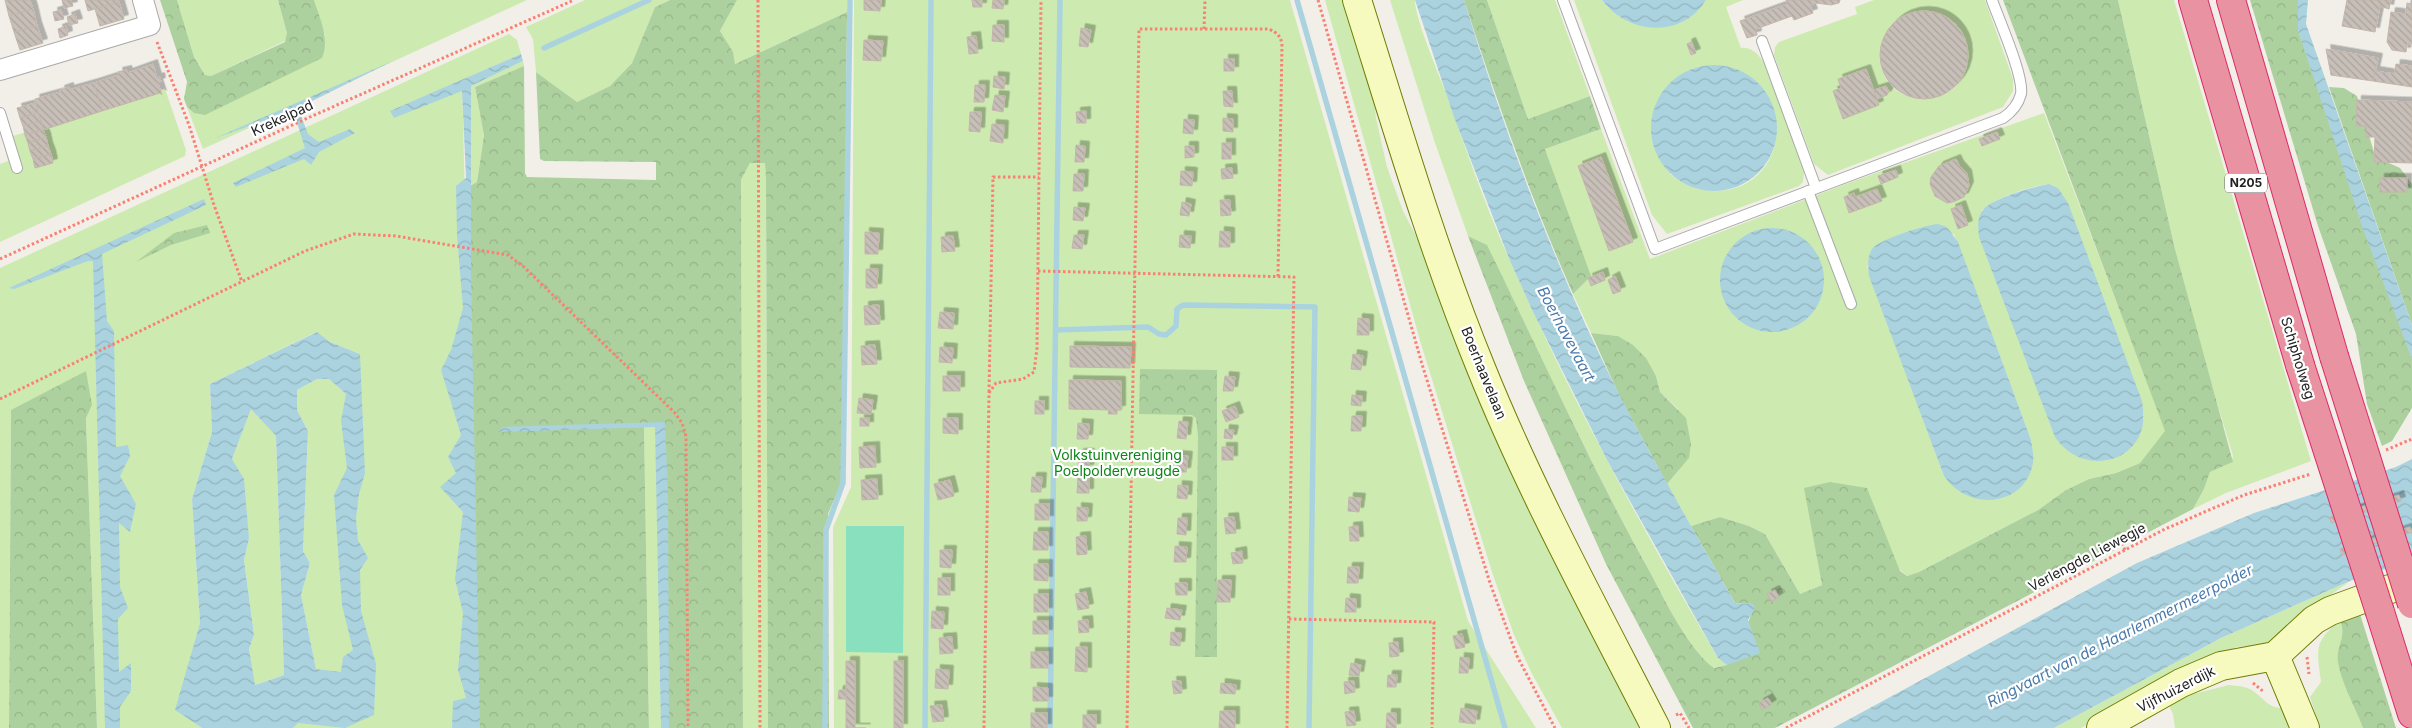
<svg xmlns="http://www.w3.org/2000/svg" width="2412" height="728" font-family="Inter,sans-serif">
  <style>
    .grass { fill: #cdebb0; fill-rule: evenodd }
    .forest { fill: url(#forest-crowns) }
    .pitch { fill: #88e0be }
    .water { fill: url(#water-waves); fill-rule: evenodd }
    .lines { fill: none; stroke-linecap: round; stroke-linejoin: round }
    .stream { stroke: #aad3df; stroke-width: 5.5 }
    .building { fill: url(#building-back-hatch); stroke: #c4b6ab; filter: url(#shadow) }
    .lane-casing { stroke: #a9a9a9; stroke-width: 12 }
    .street-casing { stroke: #a9a9a9; stroke-width: 22 }
    .secondary-casing { stroke: #707d05; stroke-width: 30 }
    .highway-casing { stroke: #dc2a67; stroke-width: 30 }
    .path { stroke: #fa8072; stroke-width: 3; stroke-dasharray: 2.5 2.5; stroke-linecap: butt }
    .lane { stroke: #fff; stroke-width: 10 }
    .street { stroke: #fff; stroke-width: 20 }
    .secondary { stroke: #f7fabf; stroke-width: 28 }
    .highway { stroke: #e892a2; stroke-width: 28 }
    .highway-bridge-casing { stroke: #dc2a67; stroke-width: 30; stroke-linecap: butt }
    .highway-bridge { stroke: #e892a2; stroke-width: 28 }
    .labels { text-anchor: middle; stroke-width: 4.5; stroke-linejoin: round; paint-order: stroke }
    .shield { fill: #fff; stroke: #646464; stroke-width: 1 }
    .shield-label { font-size: 12px; font-weight: bold; fill: #222 }
    .street-label { font-size: 14px; fill: #222; stroke: #fff }
    .park-label { font-size: 14px; fill: #0c8416; stroke: #fff }
    .water-label { font-size: 15px; font-style: italic; fill: #4a7aab; stroke: #fff }
  </style>
  <defs>
    <pattern id="forest-crowns" width="20" height="18" patternUnits="userSpaceOnUse" patternTransform="scale(1.25)"><rect width="20" height="18" fill="#add19e"/><path d="M2 6a3 3 0 1 1 6 0M12 15a3 3 0 1 1 6 0" fill="none" stroke="#95b388"/></pattern>
    <pattern id="water-waves" width="16" height="10" patternUnits="userSpaceOnUse" patternTransform="scale(1.25)"><rect width="16" height="10" fill="#aad3df"/><path d="M0 5q4-4 8 0t8 0" fill="none" stroke="#92b5bf"/></pattern>
    <pattern id="building-back-hatch" width="6" height="6" patternUnits="userSpaceOnUse" patternTransform="scale(1.25)"><rect width="6" height="6" fill="#c7bfb8"/><path d="M-1 5l2 2M0 0l6 6M5-1l2 2" fill="none" stroke="#aba49e"/></pattern>
    <filter id="shadow"><feDropShadow dx="4.5" dy="-4.5" stdDeviation="0" flood-color="#0004"/></filter>
  </defs>
  <rect width="100%" height="100%" fill="#f2efe9"/>
  <g class="grass">
    <path d="M177,0H278L287,33V40L211,76L205,75L194,57Z"/>
    <path d="M314,0H527L203,149L187,107L194,113L325,36Z"/>
    <path d="M585,0H670L655,7L632,63L610,86L577,102L536,72L533,39L526,27Z"/>
    <path d="M737,0H847V12L735,64L720,31Z"/>
    <path d="M854,0H1290L1468,621L1536,728H834L833,527L851,487Z"/>
    <path d="M1325,0H1345L1374,99L1376,118L1387,167L1403,211L1424,251L1501,448L1639,728H1562L1531,672L1514,635L1492,572L1421,344Z"/>
    <path d="M1390,0H1415C1414,15 1439,75 1446,93C1466,150 1486,208 1511,263C1571,399 1643,530 1718,658L1727,665L1714,668C1690,651 1665,601 1651,574C1591,467 1541,355 1487,246L1468,236L1435,143Z"/>
    <path d="M1487,0H1555L1590,96L1528,119Z"/>
    <path d="M1574,0H1602C1628,34 1681,39 1706,0H1743L1726,7L1741,48C1753,46 1760,57 1766,65L1804,172L1803,182L1799,186L1667,234L1652,215ZM1710,65C1797,67 1797,185 1720,191C1701,192 1685,186 1670,174L1674,79L1691,69Z"/>
    <path d="M1874,0H1985L2013,79V91L2003,107L1828,175L1814,164L1774,55L1775,47L1779,42L1857,14L1855,7ZM1922,11C1983,13 1981,99 1924,99C1868,99 1864,18 1922,11Z"/>
    <path d="M2118,0H2174L2311,461L2226,493L2193,509L2204,489L2210,472L2231,463L2233,456L2200,346L2175,249Z"/>
    <path d="M509,34L517,40L521,54L462,80L478,728H293L297,723L319,724L316,669L301,595L310,563L303,551L308,431L297,410V390L317,379H329L346,394L360,354L330,342L316,332L210,384L212,432L192,499L200,623L176,710L202,728H97L86,417L92,405L11,410L9,728H0V268Z"/>
    <path d="M523,61L524,66L475,87L484,134L477,182L471,185V86Z"/>
    <path d="M165,89L186,150L185,156L0,242V164L8,161L3,139Z"/>
    <path d="M2044,113L2166,431L2140,463L2116,473L2089,479L2066,490L2038,510L1919,572L1907,576L1805,488L1822,585L1800,594L1765,534L1749,526L1720,517L1691,526L1667,484L1679,470L1678,409L1660,392L1656,376L1618,336L1591,333L1573,294L1590,276L1545,149L1601,129L1650,259L1851,182ZM2048,184L2058,188L2144,415C2142,433 2134,444 2120,455L1982,210C1998,197 2028,187 2048,184ZM1753,232L1721,288C1719,263 1730,244 1753,232ZM1954,234L2031,440L1944,476L1867,266Z"/>
    <path d="M750,163H765L766,181L768,728H743L741,180Z"/>
    <path d="M251,408L276,436L284,675L254,685L249,649L254,635L244,560L249,539L232,459Z"/>
    <path d="M660,424L663,728H649L644,425Z"/>
    <path d="M2350,581L2300,617L2270,644L2237,647L2209,658L2081,728H2054L2221,638Z"/>
    <path d="M2340,620C2346,637 2337,651 2341,669C2345,689 2356,709 2363,728H2320L2310,697L2321,682C2317,649 2313,643 2340,620Z"/>
    <path d="M2229,685C2237,686 2246,686 2253,691C2264,698 2267,707 2281,708L2290,728H2175L2173,714L2169,706L2185,696Z"/>
  </g>
  <g class="forest">
    <path d="M160,0H177L194,57L205,75L211,76L285,42L287,33L278,0H314C320,19 330,39 322,58L205,115L194,113L187,107L184,99L187,82Z"/>
    <path d="M670,0H737L720,31L733,52L735,64L847,12L843,479L828,514L829,728H768L766,181L765,163H750L741,180L743,728H663L660,425H644L649,728H478L464,189L477,182L484,135L475,87L524,66L525,173L527,177L656,180V162L544,161L540,159L536,72L577,102L610,86L632,63L655,7Z"/>
    <path d="M1464,0H1487L1528,119L1590,96L1601,129L1545,149L1591,276L1573,294C1531,199 1496,99 1464,0Z"/>
    <path d="M2003,0H2118L2175,249L2233,462L2210,472L2204,489L2193,509L1775,728H1693L1606,564L1524,381L1468,236L1487,245C1541,355 1591,467 1651,574C1665,601 1690,651 1714,668L1727,665L1750,618L1753,604L1735,603L1691,526L1720,517L1749,526L1765,534L1800,594L1822,585L1804,488L1830,482L1867,488L1900,571L1907,576L1919,572L2038,510L2066,490L2089,479L2116,473L2140,463L2165,431Z"/>
    <path d="M2250,0H2298V30L2412,359V408L2392,441L2382,446L2367,404L2356,334L2318,226Z"/>
    <path d="M2329,87L2344,88L2357,96L2374,152L2378,158L2400,168L2412,184V325Z"/>
    <path d="M207,225L210,233L171,245L136,262L174,233Z"/>
    <path d="M1591,333L1618,336L1633,345L1646,358L1656,376L1660,392L1686,418L1691,444L1689,458L1667,484L1620,397Z"/>
    <path d="M1140,369L1217,370V657H1195L1198,436L1196,418L1192,415L1139,414Z"/>
    <path d="M86,371L92,405L86,418L97,728H9L11,410Z"/>
    <path d="M2359,611L2396,728H2363C2356,709 2341,682 2338,662C2336,644 2347,639 2340,620Z"/>
  </g>
  <path class="pitch" d="M846,526H904L903,653L846,652Z"/>
  <g class="water">
    <path d="M1415,0H1464C1505,135 1557,272 1621,398C1657,467 1696,535 1735,603L1753,604L1755,608L1748,620L1760,653L1727,665L1718,658L1607,460L1534,314L1510,261L1454,117Z"/>
    <path d="M1602,0H1706C1682,39 1628,35 1602,0Z"/>
    <path d="M2298,0H2308L2306,24L2412,325V359L2363,229L2298,30Z"/>
    <path d="M521,54L523,61L471,86V278L480,728H452L453,701L466,698L458,670L463,613L455,579L463,512L440,487L456,473L448,457L461,435L441,370L451,350L463,308L457,235L456,186L466,178L462,91L394,118L390,111Z"/>
    <path d="M395,60L298,108L308,134L319,142L350,129L355,133L319,152L311,165L304,159L236,187L233,183L305,148L293,110L213,139Z"/>
    <circle cx="1714" cy="128" r="63"/>
    <path d="M2049,184L2058,188L2068,203L2142,401C2143,408 2144,416 2143,424C2135,467 2079,474 2055,437L1979,237C1978,228 1977,217 1983,210C1991,199 2035,186 2049,184Z"/>
    <path d="M204,199L206,205L102,254L107,321L114,331L116,447L128,445L130,456L120,476L136,504L130,532L119,523L120,587L128,608L118,619L119,672L131,663V691L120,707V728H105L93,261H88L14,289L9,288Z"/>
    <path d="M1938,224L1947,227L1958,242L2031,440C2032,448 2034,455 2033,463C2025,507 1968,512 1944,476L1869,276C1868,268 1867,257 1872,249C1880,239 1925,225 1938,224Z"/>
    <circle cx="1772" cy="280" r="52"/>
    <path d="M317,332L330,342L360,354L365,473L359,494L356,519L358,540L368,558L360,570L361,611L376,664L374,715L345,728L298,723L293,728H202L175,710L200,623L192,499L212,432L210,384ZM317,379H329L346,394L341,421L347,468L334,495L342,605L353,650L343,657L341,672L316,669L301,595L310,563L303,551L308,431L297,410V390ZM251,409L276,436L284,675L255,685L249,649L254,635L244,560L249,539L244,479L232,459Z"/>
    <path d="M665,422L668,493L669,728H661L655,427L498,432L502,427Z"/>
    <path d="M2412,459V560L2350,581L2221,638L2054,728H1833L2137,563L2254,513L2396,467Z"/>
  </g>
  <g class="lines">
    <g class="stream">
      <path d="M1297,0L1505,728"/>
      <path d="M544,48L649,0"/>
      <path d="M1056,330L1148,327L1159,334L1166,335L1176,326L1177,309L1183,305L1315,307L1309,728"/>
      <path d="M825,728L826,530L843,483L850,0"/>
      <path d="M925,728L931,0"/>
      <path d="M1050,728L1060,0"/>
    </g>
  </g>
  <g class="building">
    <path d="M5,0H30L33,9L9,16Z"/>
    <path d="M62,0H71L73,6L64,8Z"/>
    <path d="M85,0H118L119,2L88,11Z"/>
    <path d="M864,0H881L880,11L864,10Z"/>
    <path d="M972,0H982V7H973Z"/>
    <path d="M993,0H1004L1003,9L992,8Z"/>
    <path d="M1786,0H1840L1839,3L1831,5L1816,3L1810,5L1813,13L1794,20L1792,16L1756,29L1757,35L1747,38L1740,21L1787,4Z"/>
    <path d="M2347,0H2391L2389,9L2380,6L2375,32L2342,26Z"/>
    <path d="M119,2L124,19L100,26L95,9Z"/>
    <path d="M2407,3L2412,4V44H2407L2406,52L2392,50L2387,42L2391,12L2406,14Z"/>
    <path d="M33,9L37,26L14,32L9,16Z"/>
    <path d="M61,10L64,19L55,21L53,12Z"/>
    <circle cx="1924" cy="55" r="44"/>
    <path d="M75,14L78,23L69,25L67,17Z"/>
    <path d="M993,25H1004V42L992,41Z"/>
    <path d="M37,26L43,43L20,50L14,32Z"/>
    <path d="M66,26L68,35L60,38L58,29Z"/>
    <path d="M1081,28L1091,30L1088,47L1079,46Z"/>
    <path d="M976,36L978,53L969,54L967,37Z"/>
    <path d="M864,40L883,41L881,61L863,60Z"/>
    <path d="M1691,42L1696,53L1691,55L1687,44Z"/>
    <path d="M2326,49L2378,58L2373,81L2331,75Z"/>
    <rect x="1224" y="59" width="10" height="12"/>
    <path d="M153,64L157,78L160,77L161,82L158,83L162,95L160,93L102,111L94,83L119,75L118,72L127,70L128,73Z"/>
    <path d="M2396,64L2412,66V87L2373,81L2375,71L2394,74Z"/>
    <path d="M1866,69L1879,105L1843,119L1833,91L1841,88L1838,79Z"/>
    <path d="M994,76L1005,77L1004,89L993,87Z"/>
    <path d="M94,83L102,111L43,130L35,99L61,92L60,90L69,87V90Z"/>
    <path d="M975,85H985L984,102H974Z"/>
    <path d="M1886,86L1889,91L1887,95L1877,99L1874,90Z"/>
    <path d="M1223,91H1232L1233,107L1224,106Z"/>
    <path d="M995,95L1005,96L1003,112L992,110Z"/>
    <path d="M2357,100L2412,102V163L2374,162L2375,137H2366V126H2356Z"/>
    <path d="M36,103L38,113L20,118L17,108Z"/>
    <path d="M1086,111V123H1077L1076,112Z"/>
    <path d="M970,112H981L980,132L969,131Z"/>
    <path d="M38,113L41,121L23,126L20,118Z"/>
    <path d="M1223,118L1233,119V132L1223,131Z"/>
    <path d="M1184,119L1194,120L1193,134L1183,133Z"/>
    <path d="M41,121L43,129L25,135L23,126Z"/>
    <path d="M992,124L1004,125L1003,143L990,141Z"/>
    <path d="M43,130L46,137L28,143L25,135Z"/>
    <path d="M1997,132L2000,139L1982,146L1979,139Z"/>
    <path d="M46,137L48,146L30,151L28,143Z"/>
    <rect x="1222" y="143" width="9" height="16"/>
    <path d="M1076,145L1085,146L1084,162H1075Z"/>
    <path d="M48,146L51,154L33,159L30,151Z"/>
    <path d="M1185,146H1194V157L1185,158Z"/>
    <path d="M51,154L53,163L35,168L33,159Z"/>
    <path d="M1601,157L1633,242L1609,251L1578,166Z"/>
    <path d="M1956,159L1959,165L1967,174L1969,186L1964,197L1953,202L1947,203L1935,196L1930,184L1931,177L1939,166Z"/>
    <path d="M1232,168L1233,178L1222,179L1221,169Z"/>
    <path d="M1896,170L1898,177L1881,184L1878,176Z"/>
    <path d="M1181,171L1193,172L1192,186L1180,185Z"/>
    <path d="M1074,174H1084L1083,191H1073Z"/>
    <rect x="2380" y="178" width="27" height="14"/>
    <path d="M1877,189L1882,201L1849,213L1844,197L1854,193L1855,197Z"/>
    <path d="M1220,200H1230L1231,215L1221,216Z"/>
    <path d="M1182,202L1191,204L1189,216L1180,215Z"/>
    <path d="M1961,205L1968,225L1958,229L1951,209Z"/>
    <path d="M1074,207L1085,208L1083,221L1073,220Z"/>
    <path d="M1220,231L1230,232V247H1219Z"/>
    <path d="M865,232L879,233L878,254H865Z"/>
    <path d="M1074,235H1084L1082,249L1072,248Z"/>
    <path d="M1180,235L1191,236L1190,248L1179,247Z"/>
    <path d="M953,236L955,251L942,252L941,237Z"/>
    <path d="M866,269H878L877,288H866Z"/>
    <path d="M1603,272L1605,280L1591,286L1588,278Z"/>
    <path d="M1615,276L1621,291L1613,294L1608,280Z"/>
    <path d="M879,305L880,324L865,325L864,306Z"/>
    <path d="M940,312L954,313L953,329L938,328Z"/>
    <path d="M1358,318L1369,319V335H1357Z"/>
    <path d="M875,345L877,364L862,365L861,346Z"/>
    <path d="M1070,346L1131,347L1130,368L1070,367Z"/>
    <path d="M940,347L953,348L952,363L939,362Z"/>
    <path d="M1353,354L1363,356L1361,370L1351,369Z"/>
    <rect x="943" y="376" width="17" height="15"/>
    <path d="M1225,376L1235,377L1233,391H1223Z"/>
    <path d="M1069,380L1121,381V410H1117V414H1108L1109,410L1069,409Z"/>
    <path d="M1352,395L1362,396L1361,406L1351,405Z"/>
    <path d="M859,398L873,400L871,414L857,413Z"/>
    <rect x="1035" y="401" width="9" height="13"/>
    <path d="M1235,406L1239,417L1226,422L1222,411Z"/>
    <path d="M1352,416H1362L1361,431H1351Z"/>
    <rect x="860" y="418" width="9" height="8"/>
    <path d="M943,418H958V434L943,433Z"/>
    <path d="M1179,421L1188,422L1186,439L1177,438Z"/>
    <path d="M1078,423L1089,424L1088,439H1077Z"/>
    <path d="M1225,429L1234,430L1232,439L1224,438Z"/>
    <path d="M875,446L876,467L860,468L859,447Z"/>
    <rect x="1222" y="447" width="11" height="13"/>
    <path d="M1079,453H1090L1089,469H1078Z"/>
    <path d="M1178,455L1188,456L1186,472H1176Z"/>
    <path d="M1078,476L1089,477V493H1077Z"/>
    <path d="M1032,477H1042L1041,492H1031Z"/>
    <path d="M877,479L878,499L862,500L861,480Z"/>
    <path d="M950,480L954,496L938,500L934,484Z"/>
    <path d="M1178,485L1188,486L1187,499L1177,498Z"/>
    <path d="M2399,495L2401,501L2331,523L2330,517Z"/>
    <path d="M1349,497L1361,498L1359,512L1348,511Z"/>
    <rect x="1035" y="504" width="14" height="16"/>
    <path d="M1077,507L1088,508L1087,521H1077Z"/>
    <path d="M1234,517L1236,533L1226,534L1224,518Z"/>
    <path d="M1178,518H1187L1186,535L1177,534Z"/>
    <path d="M1358,526L1359,541H1350L1349,527Z"/>
    <path d="M2410,527L2412,532L2342,555L2340,549Z"/>
    <path d="M1034,532H1048V550H1033Z"/>
    <path d="M1086,536L1087,554L1077,555L1076,537Z"/>
    <path d="M1175,546L1187,547L1186,562H1174Z"/>
    <path d="M940,550H952L951,568L940,567Z"/>
    <path d="M1242,551L1243,563L1233,564L1231,553Z"/>
    <path d="M1034,564H1048V581L1034,580Z"/>
    <path d="M1348,567H1359L1358,583H1347Z"/>
    <rect x="938" y="578" width="12" height="17"/>
    <path d="M1218,580H1231L1230,602H1217Z"/>
    <path d="M1175,583H1187V595H1176Z"/>
    <path d="M1775,590L1779,597L1771,602L1767,594Z"/>
    <path d="M1086,592L1089,608L1078,610L1075,594Z"/>
    <rect x="1034" y="594" width="14" height="18"/>
    <path d="M1346,598L1356,599V612H1345Z"/>
    <path d="M1167,608L1182,610L1180,620L1165,618Z"/>
    <path d="M932,611L944,612L943,629L931,628Z"/>
    <path d="M1088,620L1089,632L1079,633L1078,621Z"/>
    <rect x="1033" y="621" width="15" height="13"/>
    <path d="M1171,632L1181,633L1180,646L1170,645Z"/>
    <path d="M1462,634L1465,647L1456,649L1453,636Z"/>
    <path d="M952,637L953,653L940,654L939,638Z"/>
    <path d="M1398,642L1399,656L1390,657L1389,643Z"/>
    <path d="M1076,647H1087V672L1075,671Z"/>
    <rect x="1031" y="652" width="17" height="16"/>
    <path d="M1460,657L1469,658L1468,673H1459Z"/>
    <path d="M846,661H855V728H866H846Z"/>
    <rect x="894" y="661" width="9" height="67"/>
    <path d="M1351,663L1361,665L1359,676L1349,675Z"/>
    <path d="M936,669L949,670L948,689L935,688Z"/>
    <path d="M1388,675H1397L1396,687H1387Z"/>
    <path d="M1172,681H1181L1182,693L1174,694Z"/>
    <path d="M1354,681L1355,692L1345,694L1344,682Z"/>
    <path d="M1221,683L1236,685L1235,694L1220,693Z"/>
    <path d="M1033,687L1048,688V701H1033Z"/>
    <path d="M839,690H846V699H838Z"/>
    <path d="M1768,698L1772,704L1762,710L1759,703Z"/>
    <path d="M942,705L944,721L933,722L930,706Z"/>
    <path d="M1461,708L1477,711L1475,724L1459,722Z"/>
    <path d="M1220,711H1235V728H1219Z"/>
    <path d="M1354,711L1356,725L1347,726L1345,712Z"/>
    <rect x="1031" y="713" width="16" height="15"/>
    <path d="M1387,713H1396V728H1386Z"/>
    <rect x="1083" y="715" width="13" height="13"/>
  </g>
  <g class="lines">
    <defs>
      <g id="lane">
        <path d="M1563,0L1655,249L2003,118C2012,112 2018,105 2021,94C2024,76 1999,20 1992,0"/>
        <path d="M1762,41L1816,188"/>
        <path d="M0,113L17,168"/>
        <path d="M1808,191L1851,304"/>
      </g>
      <path id="street" d="M0,70L150,25L143,0"/>
      <g id="secondary">
        <path d="M1357,0C1396,124 1432,248 1481,368C1531,492 1595,609 1656,728"/>
        <path d="M2275,656L2305,728"/>
        <path d="M2101,728L2181,683L2221,666L2275,656L2314,620L2330,611L2412,581"/>
      </g>
      <g id="highway">
        <path d="M2193,0L2300,365"/>
        <path d="M2231,0L2334,356"/>
        <path d="M2380,612L2412,714"/>
      </g>
    </defs>
    <use href="#lane" class="lane-casing"/>
    <use href="#street" class="street-casing"/>
    <use href="#secondary" class="secondary-casing"/>
    <use href="#highway" class="highway-casing"/>
    <g class="path">
      <path d="M758,0L760,728"/>
      <path d="M1318,0L1422,364L1490,583L1517,656L1555,728"/>
      <path d="M1204,29L1205,0"/>
      <path d="M157,42L189,125L214,205L242,282"/>
      <path d="M0,259L310,117L574,0"/>
      <path d="M1038,271L1294,277L1287,728"/>
      <path d="M989,392L993,177H1039"/>
      <path d="M0,399L305,251L354,234L396,236L508,255L524,267L675,413L682,423L686,436L688,728"/>
      <path d="M2386,450L2412,439"/>
      <path d="M2122,543L2125,550"/>
      <path d="M1289,619L1434,622L1432,728"/>
      <path d="M2307,657L2309,674"/>
      <path d="M2253,683L2264,692"/>
      <path d="M1676,715L1680,713L1689,728"/>
      <path d="M984,728L989,393L996,383L1023,379L1034,372L1037,348L1041,0"/>
      <path d="M1127,728L1139,29H1269C1277,33 1280,35 1282,44L1278,277"/>
      <path d="M1786,728L2165,529L2244,495L2311,474"/>
    </g>
    <use href="#lane" class="lane"/>
    <use href="#street" class="street"/>
    <use href="#secondary" class="secondary"/>
    <use href="#highway" class="highway"/>
    <defs>
      <g id="highway-bridge">
        <path d="M2334,356L2412,604"/>
        <path d="M2300,365L2380,612"/>
      </g>
    </defs>
    <use href="#highway-bridge" class="highway-bridge-casing"/>
    <use href="#highway-bridge" class="highway-bridge"/>
  </g>
  <g class="labels">
    <rect class="shield" x="2225" y="173.5" width="42" height="19" rx="4"/>
    <g class="shield-label">
      <text x="2246" y="187">N205</text>
    </g>
    <g class="street-label">
      <text transform="translate(282 118) rotate(-25)" y="5">Krekelpad</text>
      <text transform="translate(2298 358) rotate(73)" y="5">Schipholweg</text>
      <text transform="translate(1484 373) rotate(68)" y="5">Boerhaavelaan</text>
      <text transform="translate(2087 557) rotate(-28)" y="5">Verlengde Liewegje</text>
      <text transform="translate(2176 689) rotate(-27)" y="5">Vijfhuizerdijk</text>
    </g>
    <g class="park-label">
      <text x="1117" y="460">Volkstuinvereniging<tspan x="1117" dy="16">Poelpoldervreugde</tspan></text>
    </g>
    <g class="water-label">
      <text transform="translate(1566 334) rotate(62)" y="5">Boerhavevaart</text>
      <text transform="translate(2120 636) rotate(-27)" y="5">Ringvaart van de Haarlemmermeerpolder</text>
    </g>
  </g>
</svg>
